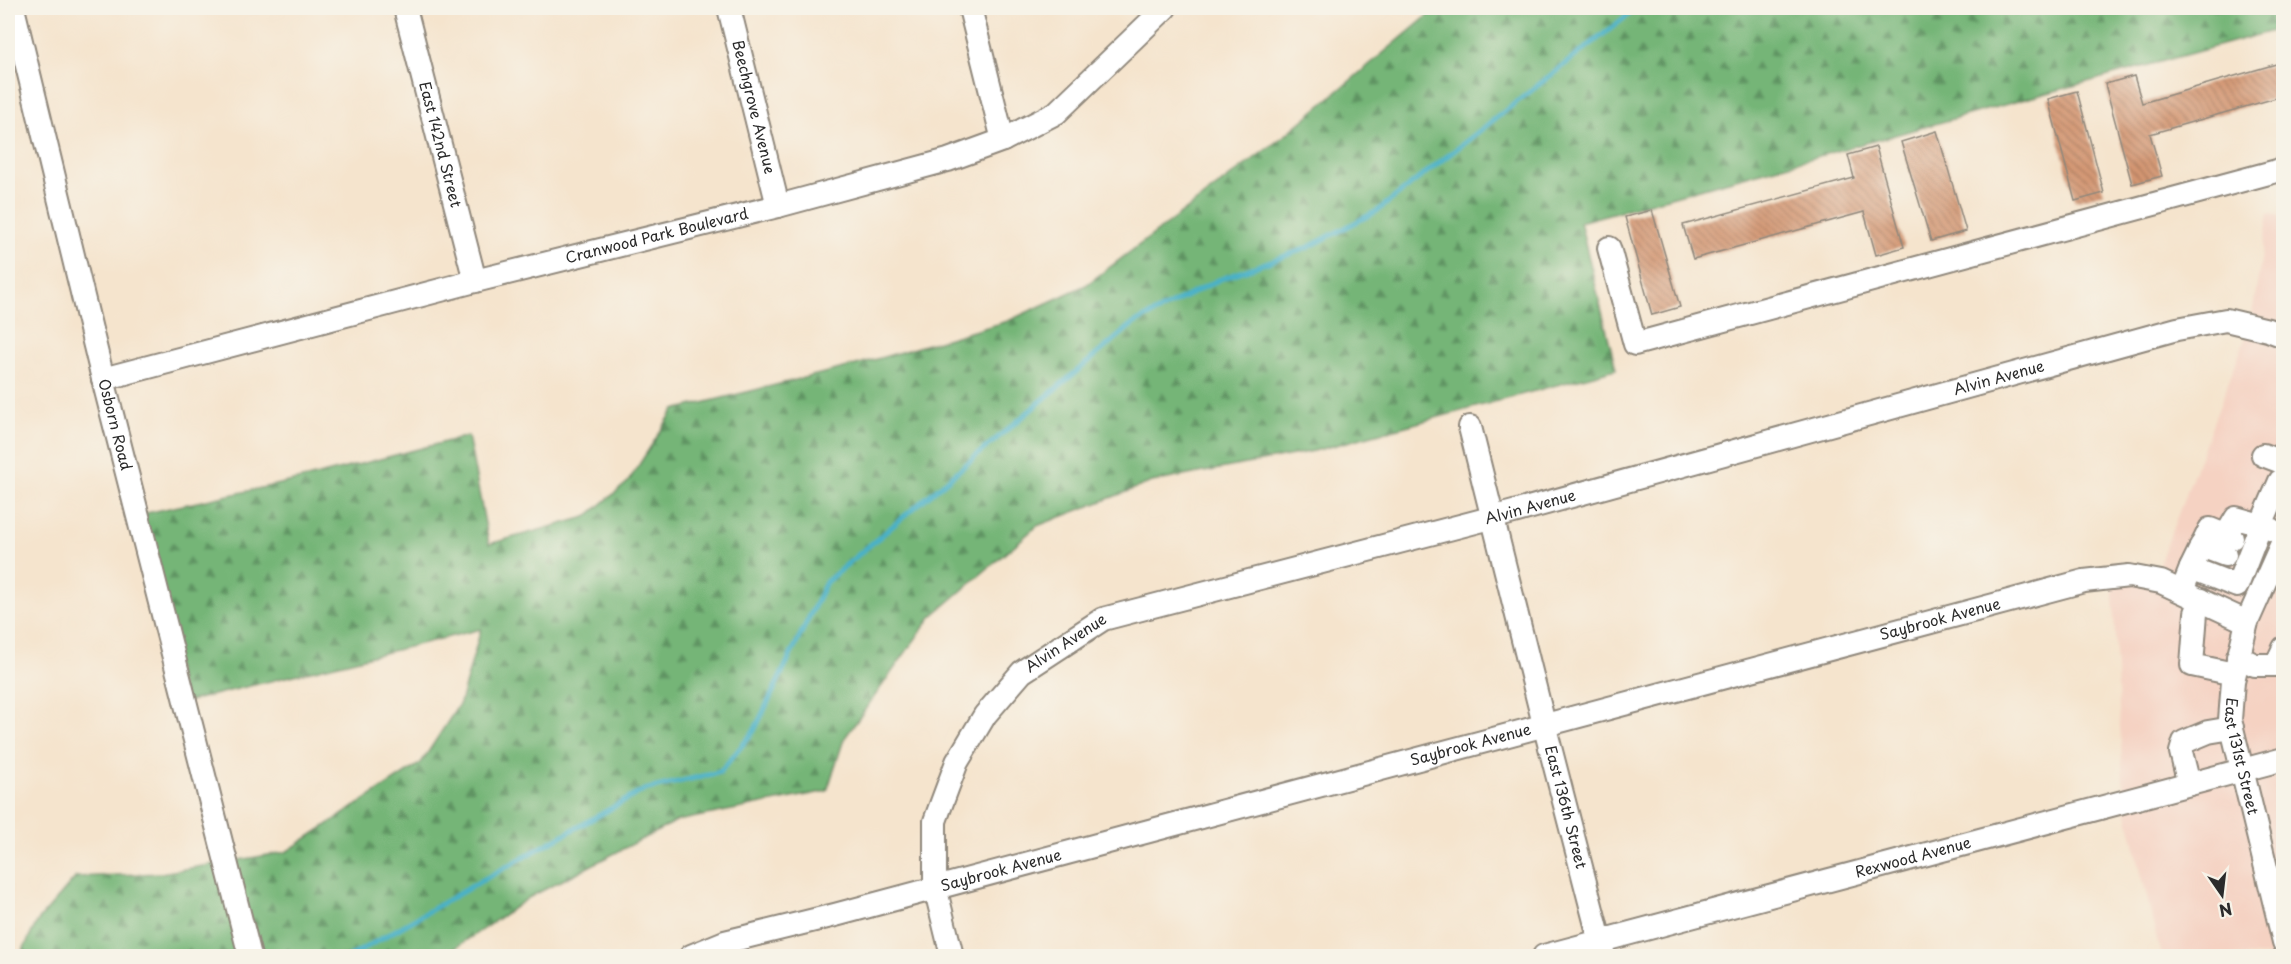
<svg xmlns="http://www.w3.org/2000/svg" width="2291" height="964" font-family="'Playpen Sans',sans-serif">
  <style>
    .built { fill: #f5d2c2 }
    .forest { fill: url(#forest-firs); stroke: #507051; stroke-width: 1.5 }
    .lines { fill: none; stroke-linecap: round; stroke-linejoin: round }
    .stream { stroke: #49b1c8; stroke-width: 5 }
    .building { fill: url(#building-back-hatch) }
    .minor-casing { stroke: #90887c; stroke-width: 26 }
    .minor { stroke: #fff; stroke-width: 22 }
    .labels { text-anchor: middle; stroke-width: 5; stroke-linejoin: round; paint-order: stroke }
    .street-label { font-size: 15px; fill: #2b2b2b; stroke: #f7f3e8 }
  </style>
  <defs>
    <pattern id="forest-firs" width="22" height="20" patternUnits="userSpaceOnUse" patternTransform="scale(1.5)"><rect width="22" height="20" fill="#74b577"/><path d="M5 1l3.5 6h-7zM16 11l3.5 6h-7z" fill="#5f9362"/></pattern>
    <pattern id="building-back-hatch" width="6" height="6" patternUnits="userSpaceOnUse" patternTransform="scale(1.5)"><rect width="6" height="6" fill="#d39571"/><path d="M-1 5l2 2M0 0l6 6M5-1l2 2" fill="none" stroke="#ab7a5d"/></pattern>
  </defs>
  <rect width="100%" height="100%" fill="#f7f3e8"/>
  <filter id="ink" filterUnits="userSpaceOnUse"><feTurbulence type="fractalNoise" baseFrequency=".0167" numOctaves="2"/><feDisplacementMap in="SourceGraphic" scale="12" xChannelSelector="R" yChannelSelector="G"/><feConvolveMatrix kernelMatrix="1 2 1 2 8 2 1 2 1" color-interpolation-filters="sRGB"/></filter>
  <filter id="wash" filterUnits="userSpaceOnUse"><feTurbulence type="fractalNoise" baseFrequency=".008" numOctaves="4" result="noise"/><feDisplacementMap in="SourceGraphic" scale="24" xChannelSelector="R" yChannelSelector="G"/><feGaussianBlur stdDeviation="1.35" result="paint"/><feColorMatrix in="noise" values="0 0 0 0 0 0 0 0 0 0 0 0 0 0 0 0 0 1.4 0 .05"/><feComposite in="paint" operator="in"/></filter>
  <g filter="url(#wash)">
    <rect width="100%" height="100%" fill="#f5e4cd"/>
    <path class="built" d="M2269,213L2283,217V956H2161L2124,801L2112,578L2153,580L2250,326Z"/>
    <path class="forest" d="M1437,8H2283V28L1580,222L1616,369L1314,451L1152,482L1037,526L931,617L844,739L827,791L677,821L530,897L443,956H20L37,922L76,877L161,873L286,852L421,763L460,703L481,629L185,702L137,515L307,478L468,436L489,544L586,517L628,482L674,410L856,365L1008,321L1086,285L1284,136Z"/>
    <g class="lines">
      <path class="stream" d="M351,956L481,881L644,790L720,772L754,731L826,582L1133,324L1218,280L1307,248L1377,211L1637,8"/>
    </g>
    <g id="blocks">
      <g class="building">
        <path d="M2283,62V96L2150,134L2162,176L2132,184L2105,84L2134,76L2142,103Z"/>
        <path d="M2077,91L2104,193L2075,201L2048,99Z"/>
        <path d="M1937,131L1966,231L1931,241L1901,142Z"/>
        <path d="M1876,147L1904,247L1876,255L1864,212L1693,259L1683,225L1854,178L1848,155Z"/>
        <path d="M1652,210L1680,307L1652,315L1625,217Z"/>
      </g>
    </g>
  </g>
  <g filter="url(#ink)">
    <use href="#blocks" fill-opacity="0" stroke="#90887c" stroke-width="1.5"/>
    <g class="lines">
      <defs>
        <g id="minor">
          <path id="s1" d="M13,8L103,379L250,956"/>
          <path id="s2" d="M405,8L475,281"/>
          <path id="s3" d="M729,8L778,206"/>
          <path d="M970,8L1003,140"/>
          <path d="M1609,248L1635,344L2284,169"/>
          <path id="s4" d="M103,379L475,281L778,206L948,160L1003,140L1056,113L1165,8"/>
          <path id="s5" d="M1470,427L1544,724L1604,956"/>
          <path d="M2263,455L2284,463"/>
          <path d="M2273,530L2261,525L2280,481L2284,483"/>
          <path id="s6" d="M2284,539L2247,622L2233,681L2230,720L2284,942"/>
          <path d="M2201,546L2225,555"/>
          <path d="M2191,568L2210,529L2232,538"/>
          <path d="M2182,591L2191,568L2237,586L2261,525L2236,518L2226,535"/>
          <path d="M2201,600L2196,613L2192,665L2234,674"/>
          <path d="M2238,657L2255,665H2276L2284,648"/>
          <path d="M2189,784L2181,752L2184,742L2208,732L2232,728"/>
          <path id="s7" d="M691,956L725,942L835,915L2084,581L2129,576L2161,582L2247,622"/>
          <path id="s8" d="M952,956L935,887V821L957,762L985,715L1022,672L1103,619L1510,513L2177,329L2226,320L2268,330L2284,336"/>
          <path id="s9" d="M1544,956L2284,759"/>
        </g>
      </defs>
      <use href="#minor" class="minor-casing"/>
      <use href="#minor" class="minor"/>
    </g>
  </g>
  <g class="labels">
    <g class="street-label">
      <text dy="5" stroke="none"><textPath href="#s3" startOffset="102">Beechgrove Avenue</textPath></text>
      <text dy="5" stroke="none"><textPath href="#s2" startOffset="141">East 142nd Street</textPath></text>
      <text dy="5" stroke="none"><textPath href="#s4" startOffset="572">Cranwood Park Boulevard</textPath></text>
      <text dy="5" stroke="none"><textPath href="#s8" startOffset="1336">Alvin Avenue</textPath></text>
      <text dy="5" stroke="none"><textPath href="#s1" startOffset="429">Osborn Road</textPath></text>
      <text dy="5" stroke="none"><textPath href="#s8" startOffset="850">Alvin Avenue</textPath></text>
      <text dy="5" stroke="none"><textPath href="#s7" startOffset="1294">Saybrook Avenue</textPath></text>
      <text dy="5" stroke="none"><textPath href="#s8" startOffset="364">Alvin Avenue</textPath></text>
      <text dy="5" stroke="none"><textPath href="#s7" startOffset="808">Saybrook Avenue</textPath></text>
      <text dy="5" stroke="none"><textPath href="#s6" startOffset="228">East 131st Street</textPath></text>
      <text dy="5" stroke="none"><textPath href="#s5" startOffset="392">East 136th Street</textPath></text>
      <text dy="5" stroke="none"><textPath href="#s9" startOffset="382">Rexwood Avenue</textPath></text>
      <text dy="5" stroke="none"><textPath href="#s7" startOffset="322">Saybrook Avenue</textPath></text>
    </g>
  </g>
  <rect width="2291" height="964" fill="none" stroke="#f7f3e8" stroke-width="30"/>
  <g transform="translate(2222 895) rotate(166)" stroke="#f7f3e8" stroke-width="4.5" paint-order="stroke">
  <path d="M0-4.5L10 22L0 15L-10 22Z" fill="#2b2b2b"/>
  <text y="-9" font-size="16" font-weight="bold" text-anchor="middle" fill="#2b2b2b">N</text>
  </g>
</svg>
